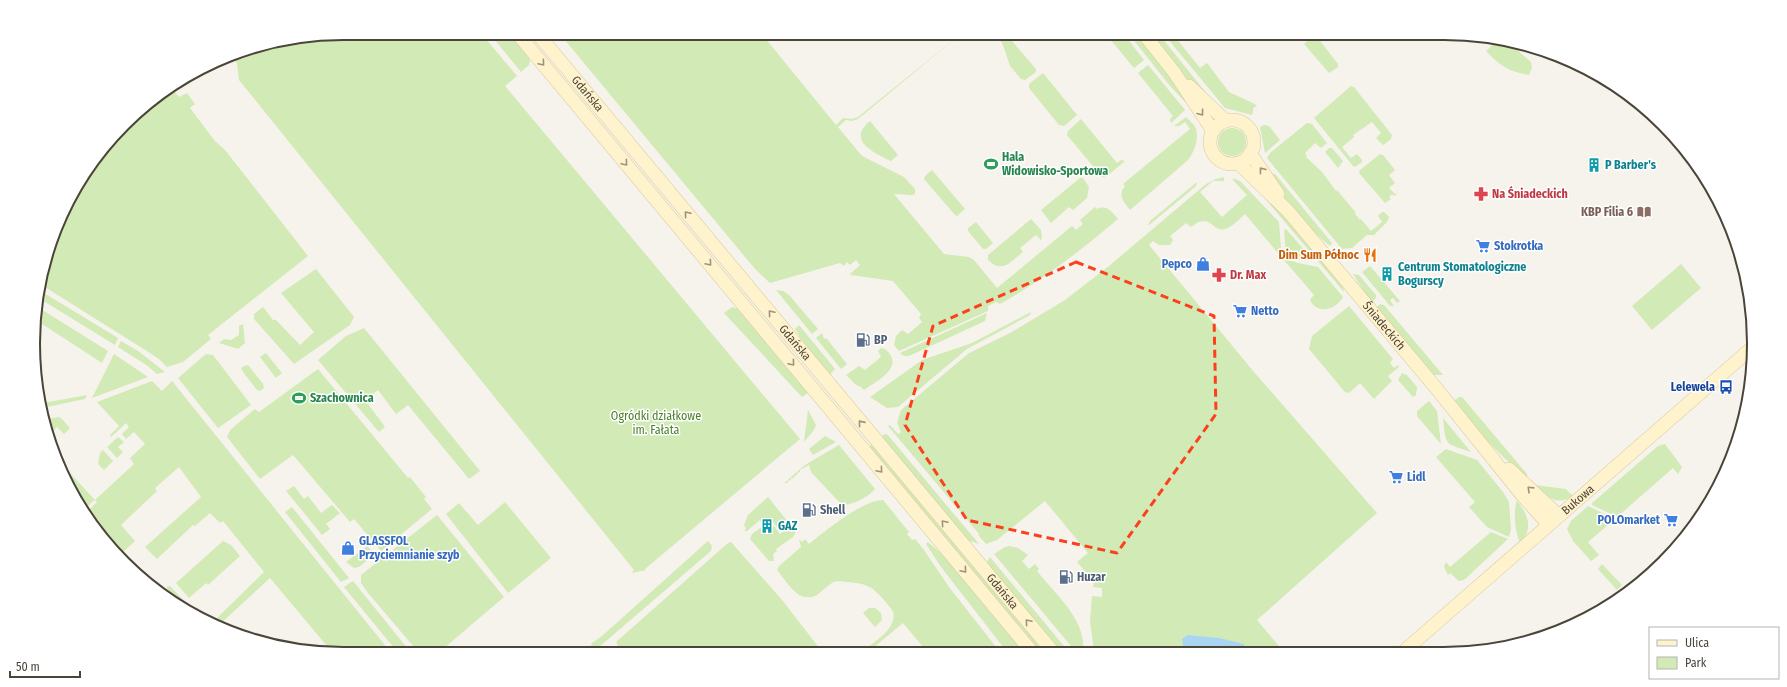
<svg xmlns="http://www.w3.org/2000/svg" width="1787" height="687" font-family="'Fira Sans Condensed',sans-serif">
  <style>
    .green { fill: #d2eab5 }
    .water { fill: #a9d4f2 }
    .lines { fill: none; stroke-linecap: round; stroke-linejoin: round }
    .secondary-casing { stroke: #d6c79b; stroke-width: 14 }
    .secondary { stroke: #fff3cd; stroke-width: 13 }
    .oneway { stroke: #9c937c }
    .marked { fill: none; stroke: #fc3f1d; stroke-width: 3; stroke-dasharray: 8 5; stroke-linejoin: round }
    .labels { text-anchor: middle; stroke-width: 3; stroke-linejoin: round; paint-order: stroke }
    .street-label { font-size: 12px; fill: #4b4439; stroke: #fff }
    .leisure-label { font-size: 12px; font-weight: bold; fill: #27864d; stroke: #fff; text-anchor: start }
    .culture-label { font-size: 12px; font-weight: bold; fill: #0d838f; stroke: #fff; text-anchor: start }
    .health-label { font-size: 12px; font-weight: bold; fill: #be3a42; stroke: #fff; text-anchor: start }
    .education-label { font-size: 12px; font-weight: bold; fill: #785e54; stroke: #fff; text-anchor: end }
    .shop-label { font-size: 12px; font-weight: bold; fill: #366cbe; stroke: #fff; text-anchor: start }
    .food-label { font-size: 12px; font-weight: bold; fill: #c56008; stroke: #fff; text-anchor: end }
    .service-label { font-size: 12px; font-weight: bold; fill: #4e5e75; stroke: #fff; text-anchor: start }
    .transit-label { font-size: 12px; font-weight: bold; fill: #164399; stroke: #fff; text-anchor: end }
    .park-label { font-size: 12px; fill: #4a7f2a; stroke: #fff }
    .rim { fill: none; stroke: #4b4439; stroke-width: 2 }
  </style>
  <rect width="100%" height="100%" fill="#f6f3ec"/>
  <g class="green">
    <path d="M344,33H481L517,76L505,86L800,439L645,569L646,570L631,573L634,570L239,80L237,63L231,55L243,50Z"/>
    <path d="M489,33H509L528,56L530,61L529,65L521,72Z"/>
    <path d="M559,33H761L836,125L843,118L852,119L858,117L961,34L858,119L852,121L846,120L838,127L862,156L904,177L915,189V194L912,195L894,194L944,254L969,257L974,260L997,288L1072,226L1076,230L1083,224L1080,220L1095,207L1097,209C1107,204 1112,212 1118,219C1080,251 1043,280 1000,304L996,302L988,306V311L899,351L894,345L896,336L902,330L908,334L922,322L919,318L921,314L893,281L851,275L850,274L860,265L856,260L850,265L847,262L844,266L840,263L770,283L755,269Z"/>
    <path d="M997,33H1005L1036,69V72L1025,80L1021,79L1010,66L1003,45Z"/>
    <path d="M1105,33H1123L1144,60L1134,68Z"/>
    <path d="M1128,33H1137L1180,87L1189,106L1170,86Z"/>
    <path d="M1150,33H1158L1207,94L1204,95L1187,79Z"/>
    <path d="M1163,33H1172L1200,68L1207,63L1229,92L1255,104L1257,107H1254L1252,115L1225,108Z"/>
    <path d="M1311,33H1314L1338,64V67L1329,73L1304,44L1307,41L1305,38Z"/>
    <path d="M1498,40L1507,41L1531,62L1532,68L1529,75C1509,72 1499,65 1486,51Z"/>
    <path d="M1148,65L1185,110L1171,123L1170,119L1173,116L1138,73Z"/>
    <path d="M1043,73L1077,115L1064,126L1059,125L1029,88V84Z"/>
    <path d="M1351,86L1354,87L1392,135L1391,139L1383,145L1376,138L1381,133L1372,122L1353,135L1354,137L1342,147L1351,158L1357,154L1362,160V162L1355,167L1353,166L1314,118Z"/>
    <path d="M170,87L179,97L187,93L195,104L190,108L215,141L225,150L308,256L208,335L211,339L183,362L167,367L160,360L150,353L40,284L50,243L74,188L139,110Z"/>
    <path d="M1186,117C1189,120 1195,125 1196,129C1199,139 1194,153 1188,160L1130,210C1124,202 1117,195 1125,186L1123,184L1190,129L1185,122L1179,126H1174Z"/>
    <path d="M1081,119L1117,163L1121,160L1125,161L1106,177H1102L1067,135L1068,131Z"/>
    <path d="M870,121L898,155L891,161C875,153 846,141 870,121Z"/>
    <path d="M1307,123L1312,124L1327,143L1321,148L1315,143L1305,153L1307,156L1306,157L1322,172L1336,191L1337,190L1356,213L1355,214L1360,220L1361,219L1371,231L1382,222L1378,216L1382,212H1384L1389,217L1387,222L1374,235H1367L1352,248L1342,249L1267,158L1270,153Z"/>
    <path d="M1264,125L1269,126L1280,140L1265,153L1260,127Z"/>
    <circle cx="1232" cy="142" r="14"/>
    <path d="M1329,148H1332L1343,161L1338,168L1325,152Z"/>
    <path d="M1380,154L1383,155L1395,170L1389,175L1395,183L1389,188L1395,194L1399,192L1394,196L1392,194L1389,197L1391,199L1385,203L1359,173L1360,170Z"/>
    <path d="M932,170L965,209L957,216L955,215L924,179L925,176Z"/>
    <path d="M1273,174H1275L1332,243L1330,246C1306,227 1286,202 1270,176Z"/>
    <path d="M1224,177V181H1213L1200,192L1222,217L1247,195L1233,180V178L1240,181L1279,222L1281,249L1283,255L1282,258L1245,214C1238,220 1227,234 1217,228C1213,226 1211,223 1206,221L1198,222L1191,227L1186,223L1170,236L1173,240L1170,245H1159L1153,241L1149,245L1254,372L1377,513L1257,620L1284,652H1246L1244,644L1213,638L1188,635L1183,648L1184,652H1094L1090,621L1092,596L1102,597V588L1093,587L1094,582L1077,562L1088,553L1045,501L997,540L986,544L978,535L979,534L888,426L890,425L898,434L901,432L897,423L901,410L969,353L1010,333L1065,300L1109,266L1206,184L1216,179Z"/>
    <path d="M1080,178H1083L1089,187L1087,198L1073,210L1069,207L1051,223L1041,210Z"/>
    <path d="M1197,182L1196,186L1148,226L1150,221Z"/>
    <path d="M1257,189L1272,201L1343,285L1344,292Z"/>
    <path d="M1031,219L1041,230L1042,239L1041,240L1036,235L1020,248L1023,252C1010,262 1003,274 988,260V255Z"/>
    <path d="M976,222L993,243L986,249H983L968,231V228Z"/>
    <path d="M1286,229L1312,259V260H1298L1286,254L1284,230Z"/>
    <path d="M1287,259L1298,263L1318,267L1343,297C1336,310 1317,315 1310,300L1314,295L1284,260Z"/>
    <path d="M1681,264L1701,288L1652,330L1632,306Z"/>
    <path d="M1370,266L1400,301L1397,303L1393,298L1390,300L1394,306H1390L1362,272Z"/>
    <path d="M316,269L354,317L350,325L294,364L254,319V314L263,307L273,320H276L300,345L314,332L281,293Z"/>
    <path d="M1353,274L1359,275L1376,295V298L1372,302L1370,301Z"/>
    <path d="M39,290L118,338L115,345L37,297Z"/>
    <path d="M776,290L783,291L789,295L818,329L812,334Z"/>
    <path d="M1380,304L1384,305L1443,375H1434L1376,308Z"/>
    <path d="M36,306L108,351L102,363L36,320Z"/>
    <path d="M1349,306L1393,359L1390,363L1394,368L1398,365L1399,367L1388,376L1392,381L1374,399L1360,383L1349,393L1345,392L1309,349L1312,336Z"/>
    <path d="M732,307L739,309L809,392L802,397L724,313Z"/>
    <path d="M1031,312L1030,315L967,349L898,407L887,408L870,397L922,360L972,343Z"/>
    <path d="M987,313L985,321L909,356H904L900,353Z"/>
    <path d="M243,324L245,343L238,349L219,343L224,339L231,340L239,335V326Z"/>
    <path d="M799,325L835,369L829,376L814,359L795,329Z"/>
    <path d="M364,328L480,471L469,479L408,405L396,414L378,390L365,400L385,427L379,432L318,360L346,336Z"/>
    <path d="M822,333L824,339L826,338L847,364L841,369L816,338Z"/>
    <path d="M121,341L138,351L165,372L157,374L148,366L118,347Z"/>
    <path d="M881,348L885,349C906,367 878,380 864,390L861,387L856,385L846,375L859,366L865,370L881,357L878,351Z"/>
    <path d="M266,353L282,373L276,378L260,357Z"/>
    <path d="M114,354L148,377L92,398Z"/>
    <path d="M206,354L213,355L251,405L218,428L178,378Z"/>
    <path d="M246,365L249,366L263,384L264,388L260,391L257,390L243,372L241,368Z"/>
    <path d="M318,369L408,478L410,477L426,497L424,499L432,509L381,551L354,519L350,522L293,455L260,479L227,437L230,430L255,409L259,412Z"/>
    <path d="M1402,373L1407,375L1417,387L1416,395L1413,397L1398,380Z"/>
    <path d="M152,381L162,391L172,381L392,654L332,652L270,578L218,626L211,624L264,572L223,521L220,523L210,513L195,526L193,525L157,559L145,547L201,497L179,467L155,488L157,491L121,525L135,541L121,554L86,517V513L97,502L94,500L87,507L81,508L57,463L50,440L61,453L56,458L95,500L134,464L130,458L145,444L134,432L126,439L122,434L129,427L126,423L111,437L110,435L119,426L97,402Z"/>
    <path d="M87,395L85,399L42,408L39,405L43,399V403Z"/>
    <path d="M1459,397H1462L1527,474V480L1487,441L1454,401Z"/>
    <path d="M1429,401L1437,411L1441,444L1417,416V411Z"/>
    <path d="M808,410L816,425L814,430L804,442Z"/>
    <path d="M58,417L61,418L70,428L64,434L57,427L49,436L44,420Z"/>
    <path d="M1443,418L1471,452C1444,443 1446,446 1443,418Z"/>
    <path d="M885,434H887L979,544L967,540L880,438Z"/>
    <path d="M825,436L836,442L813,455L809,449Z"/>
    <path d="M118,437L124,442L118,447L123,452L117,458L107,447Z"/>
    <path d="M872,444L1046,652H1039L868,447Z"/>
    <path d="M1665,444L1682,467L1678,474L1673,468L1617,517L1592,505V503L1658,446Z"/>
    <path d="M839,445L875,489C868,497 851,507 841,504L811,472L809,465L800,470V472L797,473V475L794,476V478H791V480L787,481L788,483H784L805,465Z"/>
    <path d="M1446,449L1477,460L1503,492L1509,502L1511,529L1509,537L1487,527L1469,507L1475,502L1436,457Z"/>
    <path d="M103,450L113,461L104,470L98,464L100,453Z"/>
    <path d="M1535,485L1566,489L1573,496C1556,507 1547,496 1535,485Z"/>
    <path d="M294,486L304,499L308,496L321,513L332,505L340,513L326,524L330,529L322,535L286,491Z"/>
    <path d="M768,497L796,532L793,537L776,549L777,551L773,554L774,561H769L750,539L752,534L763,526L767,531L774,526L780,534L784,531L781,528L778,529L771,519L764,525L760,520L747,531H744L746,529L744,525L748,515Z"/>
    <path d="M883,500L909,532L907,534L912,540L915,539L924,550L949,587L1000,652L928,653L903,623L867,653H860C871,644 898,629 893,612C891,608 887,604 884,600C871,585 866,584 847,582C842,582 836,580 832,583C823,588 818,599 806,597C794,596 785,579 777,570L779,566L801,547L799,539L802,542L805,539L809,544C825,531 863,500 883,500Z"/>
    <path d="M1517,501C1528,514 1534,530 1520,542C1515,535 1513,508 1517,501Z"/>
    <path d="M505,502L551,558L508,593L446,514L459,503L478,525Z"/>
    <path d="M1588,506L1615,519L1588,542L1599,555L1591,561L1573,541L1567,529L1571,521Z"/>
    <path d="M292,507L349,578L341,582L285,512Z"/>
    <path d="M437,515L504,597L437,654H420L368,593L361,583V575Z"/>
    <path d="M1491,532L1508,539L1464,580L1459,581L1450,573L1448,575L1444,567L1446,562L1450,567Z"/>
    <path d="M223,541L231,545L240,556L208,585L206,583L189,598L176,583Z"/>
    <path d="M708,541L712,546L711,551L592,653L590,649L592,643L602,636Z"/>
    <path d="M731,542L783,601L823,653H603L610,647L616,652L620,649L616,642L728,543Z"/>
    <path d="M928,542L951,562L1026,652H1007L941,567L926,544Z"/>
    <path d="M367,546L375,554L359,567L354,568L346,562Z"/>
    <path d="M1009,546L1018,548L1028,555L1022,561L1029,569L1035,564L1039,569L1037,571C1055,594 1087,620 1083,652H1076L994,554L1005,547Z"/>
    <path d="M990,557L1069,652H1059L989,568L987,562Z"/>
    <path d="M1602,564L1622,585L1617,590L1598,569Z"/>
    <path d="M353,581L408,649L412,654H399L344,587Z"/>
    <path d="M170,586L201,619L190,612L186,607L184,608L166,587Z"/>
    <path d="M869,608H875L881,613L882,620L875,627L863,613Z"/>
  </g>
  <path class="water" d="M1188,635L1219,638L1244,644L1246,652H1184L1182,639Z"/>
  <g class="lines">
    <defs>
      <g id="secondary">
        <path d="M517,33L1032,652"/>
        <path id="s1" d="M537,33L1053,652"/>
        <path d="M1143,33L1174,72L1213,131"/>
        <path d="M1189,86L1226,121"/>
        <circle cx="1232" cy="142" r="22"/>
        <path d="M1250,153L1278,194"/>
        <path id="s2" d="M1238,163L1288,211L1436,388L1522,495L1548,524"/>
        <path d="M1509,469L1558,515"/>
        <path id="s3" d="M1403,652L1753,347"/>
      </g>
    </defs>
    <use href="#secondary" class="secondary-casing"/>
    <use href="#secondary" class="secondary"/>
  </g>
  <defs><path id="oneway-chevron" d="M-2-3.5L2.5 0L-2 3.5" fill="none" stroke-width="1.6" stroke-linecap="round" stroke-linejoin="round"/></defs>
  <g class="oneway">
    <use href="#oneway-chevron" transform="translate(542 63) rotate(50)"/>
    <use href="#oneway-chevron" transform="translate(1201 113) rotate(53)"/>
    <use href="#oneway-chevron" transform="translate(625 163) rotate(50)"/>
    <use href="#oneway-chevron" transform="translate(1262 170) rotate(-128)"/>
    <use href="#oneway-chevron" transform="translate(687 214) rotate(-130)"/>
    <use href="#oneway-chevron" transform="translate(709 263) rotate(50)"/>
    <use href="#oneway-chevron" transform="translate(771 313) rotate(-130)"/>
    <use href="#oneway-chevron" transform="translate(792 363) rotate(50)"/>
    <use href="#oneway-chevron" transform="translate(861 423) rotate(-129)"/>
    <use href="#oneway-chevron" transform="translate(880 470) rotate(50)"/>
    <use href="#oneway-chevron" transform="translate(1530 489) rotate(-136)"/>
    <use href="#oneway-chevron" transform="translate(944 523) rotate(-130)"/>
    <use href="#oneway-chevron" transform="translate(964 570) rotate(50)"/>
    <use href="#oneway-chevron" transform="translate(1028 622) rotate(-130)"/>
  </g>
  <path class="marked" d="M1076,262L1214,316L1216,414L1117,553L967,520L905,425L933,326Z"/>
  <defs>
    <symbol id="stadium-bare" viewBox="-9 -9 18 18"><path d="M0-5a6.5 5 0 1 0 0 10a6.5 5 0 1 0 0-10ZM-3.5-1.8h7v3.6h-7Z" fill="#2e9e5b" stroke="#fff" stroke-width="2.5" paint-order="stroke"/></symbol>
    <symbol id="building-bare" viewBox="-9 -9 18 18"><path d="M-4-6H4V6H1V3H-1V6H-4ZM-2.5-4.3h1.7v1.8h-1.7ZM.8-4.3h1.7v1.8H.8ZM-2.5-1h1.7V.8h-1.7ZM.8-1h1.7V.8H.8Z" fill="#0f9aa8" stroke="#fff" stroke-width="2.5" paint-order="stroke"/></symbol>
    <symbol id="pharmacy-bare" viewBox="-9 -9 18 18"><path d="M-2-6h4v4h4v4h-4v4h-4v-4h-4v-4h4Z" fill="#e0444e" stroke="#fff" stroke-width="2.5" paint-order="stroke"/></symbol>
    <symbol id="library-bare" viewBox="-9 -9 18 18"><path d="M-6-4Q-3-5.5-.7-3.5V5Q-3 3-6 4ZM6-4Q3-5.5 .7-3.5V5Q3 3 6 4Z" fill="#8d6e63" stroke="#fff" stroke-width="2.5" paint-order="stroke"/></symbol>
    <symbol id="supermarket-bare" viewBox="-9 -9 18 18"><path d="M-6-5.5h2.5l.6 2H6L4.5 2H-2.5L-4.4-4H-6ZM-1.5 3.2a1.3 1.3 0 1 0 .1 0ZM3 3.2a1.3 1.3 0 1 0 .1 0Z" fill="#3f7fe0" stroke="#fff" stroke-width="2.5" paint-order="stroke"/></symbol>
    <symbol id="restaurant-bare" viewBox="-9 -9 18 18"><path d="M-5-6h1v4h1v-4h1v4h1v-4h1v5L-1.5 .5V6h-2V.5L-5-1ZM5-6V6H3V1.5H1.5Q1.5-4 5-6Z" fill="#e8710a" stroke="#fff" stroke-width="2.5" paint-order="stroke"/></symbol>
    <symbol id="shop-bare" viewBox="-9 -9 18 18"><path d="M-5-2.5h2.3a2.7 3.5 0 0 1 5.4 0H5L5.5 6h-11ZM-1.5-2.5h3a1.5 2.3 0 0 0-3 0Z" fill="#3f7fe0" stroke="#fff" stroke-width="2.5" paint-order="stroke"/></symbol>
    <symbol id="fuel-bare" viewBox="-9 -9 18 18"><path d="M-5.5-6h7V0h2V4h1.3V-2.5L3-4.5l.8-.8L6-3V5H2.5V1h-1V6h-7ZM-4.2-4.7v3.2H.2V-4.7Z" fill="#5c6f8a" stroke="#fff" stroke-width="2.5" paint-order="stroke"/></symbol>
    <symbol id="bus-bare" viewBox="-9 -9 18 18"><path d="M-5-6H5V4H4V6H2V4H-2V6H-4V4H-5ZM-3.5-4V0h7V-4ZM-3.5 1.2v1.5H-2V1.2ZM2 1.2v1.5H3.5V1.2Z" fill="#1a4fb4" stroke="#fff" stroke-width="2.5" paint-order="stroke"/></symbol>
  </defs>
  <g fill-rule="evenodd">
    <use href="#stadium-bare" x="981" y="154" width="20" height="20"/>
    <use href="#building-bare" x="1584" y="155" width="20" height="20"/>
    <use href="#pharmacy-bare" x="1471" y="184" width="20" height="20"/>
    <use href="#library-bare" x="1634" y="202" width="20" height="20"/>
    <use href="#supermarket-bare" x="1473" y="236" width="20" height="20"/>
    <use href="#restaurant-bare" x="1360" y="245" width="20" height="20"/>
    <use href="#shop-bare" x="1193" y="254" width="20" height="20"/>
    <use href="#building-bare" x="1377" y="264" width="20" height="20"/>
    <use href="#pharmacy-bare" x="1209" y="265" width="20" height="20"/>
    <use href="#supermarket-bare" x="1230" y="301" width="20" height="20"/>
    <use href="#fuel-bare" x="853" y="330" width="20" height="20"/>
    <use href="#bus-bare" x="1716" y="377" width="20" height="20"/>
    <use href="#stadium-bare" x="289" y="388" width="20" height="20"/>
    <use href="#supermarket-bare" x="1386" y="467" width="20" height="20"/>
    <use href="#fuel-bare" x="799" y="500" width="20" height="20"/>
    <use href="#supermarket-bare" x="1661" y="510" width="20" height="20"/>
    <use href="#building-bare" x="757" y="516" width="20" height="20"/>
    <use href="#shop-bare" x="338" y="538" width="20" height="20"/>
    <use href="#fuel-bare" x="1056" y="567" width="20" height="20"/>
  </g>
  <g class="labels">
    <g class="street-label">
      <text dy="4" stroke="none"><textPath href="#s1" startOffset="79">Gdańska</textPath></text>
      <text dy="4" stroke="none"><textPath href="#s2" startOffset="219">Śniadeckich</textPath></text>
      <text dy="4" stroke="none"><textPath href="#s1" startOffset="403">Gdańska</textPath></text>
      <text dy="4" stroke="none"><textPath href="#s3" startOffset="232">Bukowa</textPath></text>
      <text dy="4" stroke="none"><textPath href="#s1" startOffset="727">Gdańska</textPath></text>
    </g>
    <g class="leisure-label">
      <text x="1002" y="161">Hala<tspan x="1002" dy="14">Widowisko-Sportowa</tspan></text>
      <text x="310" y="402">Szachownica</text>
    </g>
    <g class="culture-label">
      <text x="1605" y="169">P Barber's</text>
      <text x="1398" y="271">Centrum Stomatologiczne<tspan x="1398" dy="14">Bogurscy</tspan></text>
      <text x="778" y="530">GAZ</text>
    </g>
    <g class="health-label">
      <text x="1492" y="198">Na Śniadeckich</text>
      <text x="1230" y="279">Dr. Max</text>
    </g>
    <g class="education-label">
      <text x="1633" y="216">KBP Filia 6</text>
    </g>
    <g class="shop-label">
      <text x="1494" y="250">Stokrotka</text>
      <text x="1192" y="268" text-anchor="end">Pepco</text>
      <text x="1251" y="315">Netto</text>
      <text x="1407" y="481">Lidl</text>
      <text x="1660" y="524" text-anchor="end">POLOmarket</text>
      <text x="359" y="545">GLASSFOL<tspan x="359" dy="14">Przyciemnianie szyb</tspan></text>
    </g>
    <g class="food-label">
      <text x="1359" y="259">Dim Sum Północ</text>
    </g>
    <g class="service-label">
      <text x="874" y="344">BP</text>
      <text x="820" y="514">Shell</text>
      <text x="1077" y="581">Huzar</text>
    </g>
    <g class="transit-label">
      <text x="1715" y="391">Lelewela</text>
    </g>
    <g class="park-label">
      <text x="656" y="420">Ogródki działkowe<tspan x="656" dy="14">im. Fałata</tspan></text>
    </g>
  </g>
  <path d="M0 0H1787V687H0ZM343 40H1444A303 303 0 0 1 1747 343V344A303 303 0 0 1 1444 647H343A303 303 0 0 1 40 344V343A303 303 0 0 1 343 40Z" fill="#fff" fill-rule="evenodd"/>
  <path class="rim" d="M343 40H1444A303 303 0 0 1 1747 343V344A303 303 0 0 1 1444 647H343A303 303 0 0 1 40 344V343A303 303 0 0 1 343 40Z"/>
  <rect x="1649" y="627" width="130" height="52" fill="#ffffff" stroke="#b7b4b0"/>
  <rect x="1657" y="640" width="20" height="6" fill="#fff3cd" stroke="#b7b4b0"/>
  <text x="1685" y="647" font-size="12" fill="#4b4439">Ulica</text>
  <rect x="1657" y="657" width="20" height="12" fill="#d2eab5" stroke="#b7b4b0"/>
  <text x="1685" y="667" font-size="12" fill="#4b4439">Park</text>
  <path d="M10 671v6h70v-6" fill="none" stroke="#4b4439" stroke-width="2"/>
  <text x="16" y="671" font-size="12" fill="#4b4439" stroke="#ffffff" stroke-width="3" paint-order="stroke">50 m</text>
</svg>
